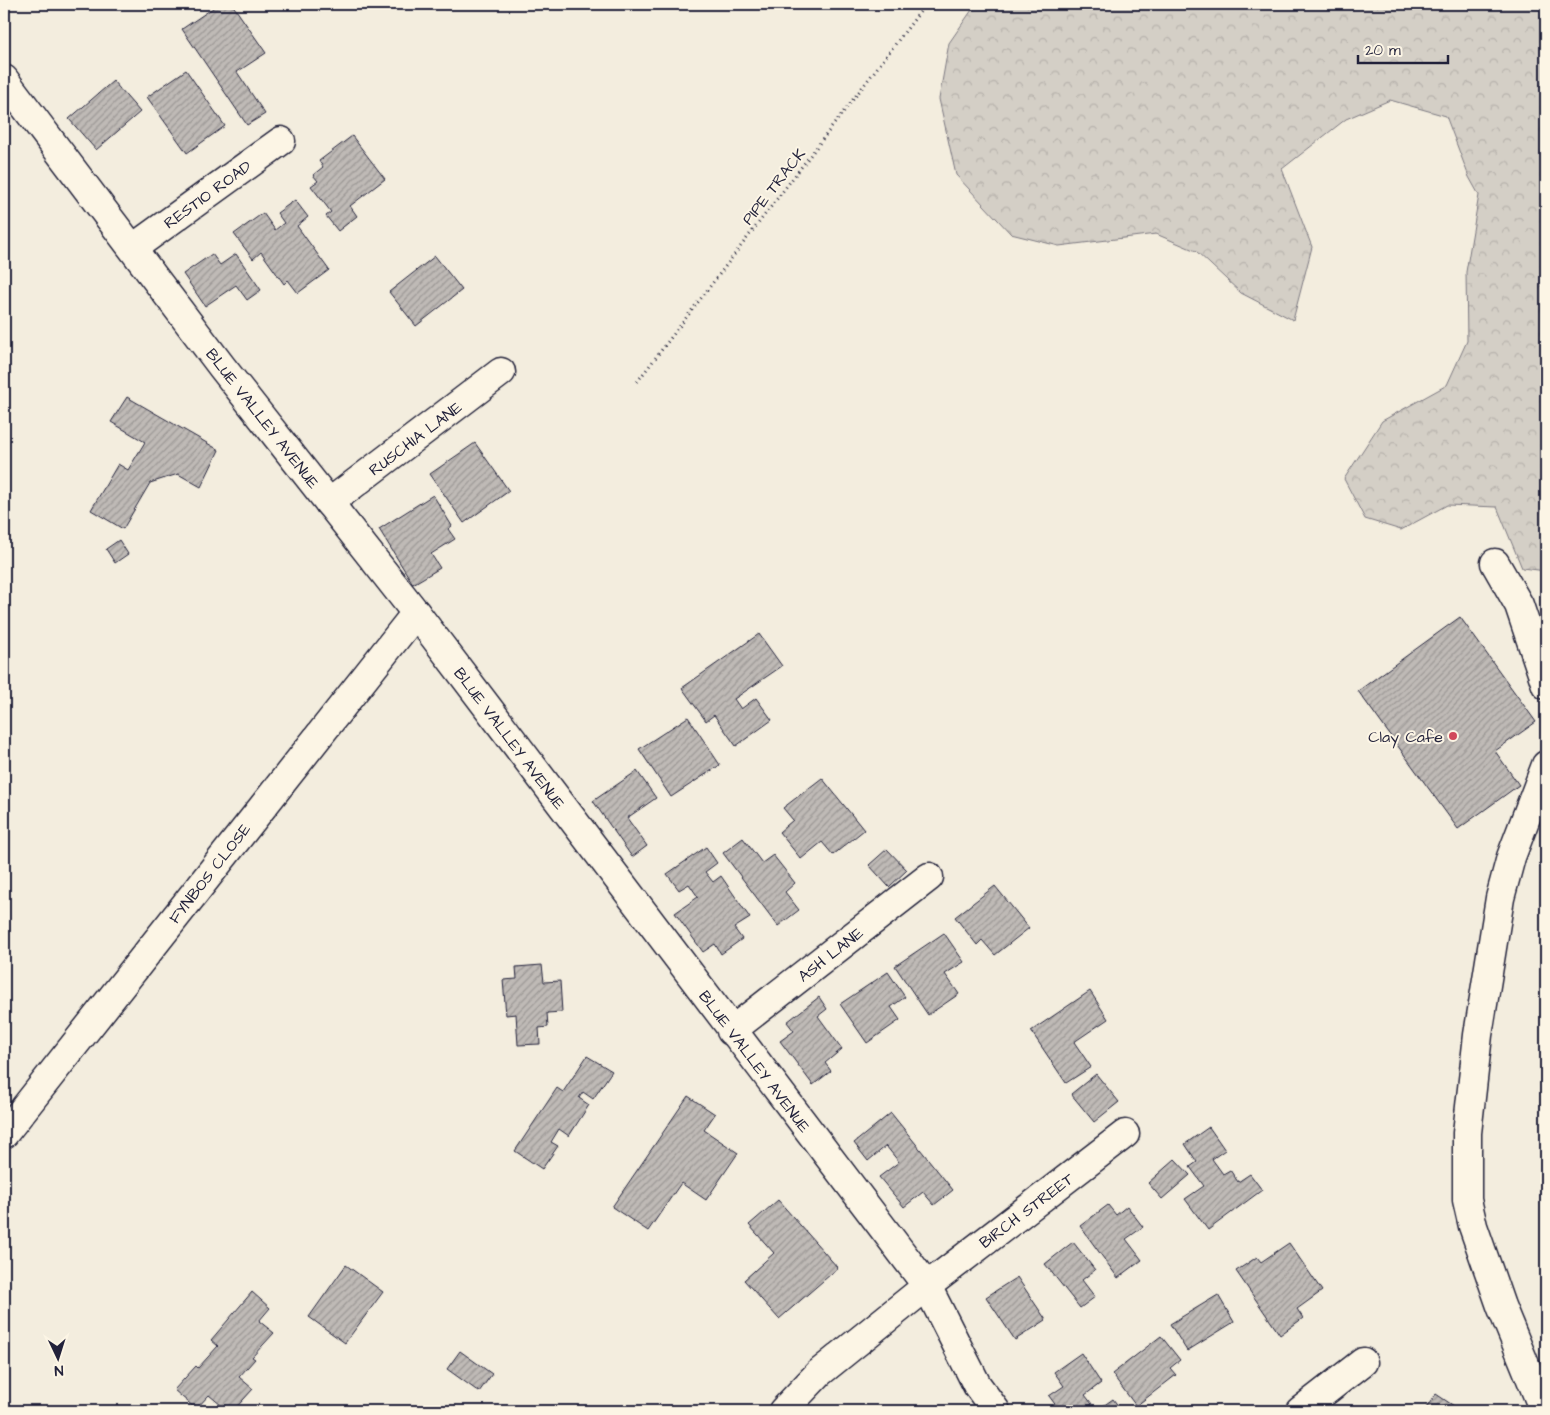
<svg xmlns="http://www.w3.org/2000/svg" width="1550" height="1415" font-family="'Architects Daughter',sans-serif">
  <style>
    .forest { fill: url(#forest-crowns); stroke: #7b7880 }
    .building { fill: url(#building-hatch); stroke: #22223b }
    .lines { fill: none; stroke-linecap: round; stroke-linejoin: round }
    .minor-casing { stroke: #22223b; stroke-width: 31 }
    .path { stroke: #22223b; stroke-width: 3; stroke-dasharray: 1 4; stroke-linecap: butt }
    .minor { stroke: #fcf5e5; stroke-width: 28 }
    .poi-dot { fill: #d1495b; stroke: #fcf5e5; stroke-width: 2 }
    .labels { text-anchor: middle; stroke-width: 4; stroke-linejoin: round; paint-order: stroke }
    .street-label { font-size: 16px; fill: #22223b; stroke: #fcf5e5 }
    .poi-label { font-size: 16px; fill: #22223b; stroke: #fcf5e5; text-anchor: end }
  </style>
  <defs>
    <pattern id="forest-crowns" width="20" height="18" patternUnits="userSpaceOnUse" patternTransform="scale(1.25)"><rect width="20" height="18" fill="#d4cfc6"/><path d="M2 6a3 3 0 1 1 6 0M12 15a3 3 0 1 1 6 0" fill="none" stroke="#b6b1ab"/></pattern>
    <pattern id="building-hatch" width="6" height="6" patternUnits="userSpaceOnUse" patternTransform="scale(1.25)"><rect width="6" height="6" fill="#bfbab6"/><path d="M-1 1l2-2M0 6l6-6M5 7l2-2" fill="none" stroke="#9b9795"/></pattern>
  </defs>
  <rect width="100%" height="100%" fill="#f3edde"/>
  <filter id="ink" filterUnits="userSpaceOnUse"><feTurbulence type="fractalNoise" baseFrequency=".02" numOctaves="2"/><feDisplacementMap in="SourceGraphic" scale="10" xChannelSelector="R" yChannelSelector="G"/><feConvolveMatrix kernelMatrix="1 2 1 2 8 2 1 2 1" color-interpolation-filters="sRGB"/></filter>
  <g filter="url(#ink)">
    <path class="forest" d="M976,4H1546V571L1522,568L1497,507L1447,505L1401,530L1365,519L1344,479L1382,421L1447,385L1467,341L1466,272L1479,195L1469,177L1446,116L1390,100L1346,119L1282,169L1312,247L1293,320L1241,293L1196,251L1156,234L1059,246L1011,234L956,175L939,99L949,43Z"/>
    <g class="building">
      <path d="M219,4H232L266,53L237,72L265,114L247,125L182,29Z"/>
      <path d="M186,70L225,126L187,153L147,97Z"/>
      <path d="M113,81L140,112L96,150L69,119Z"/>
      <path d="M352,136L385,179L350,206L357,216L338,231L326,216L331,212L311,186L318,181L313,175L323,167L319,161Z"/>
      <path d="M295,200L308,217L297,226L329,270L298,293L288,280L284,284L261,252L253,259L234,234L263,213L275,230L284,223L277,213Z"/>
      <path d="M212,254L220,265L236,254L261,290L247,300L236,285L205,306L183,274Z"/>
      <path d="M435,256L462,290L416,326L389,292Z"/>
      <path d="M127,397L219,450L201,487L178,474L150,483L123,529L91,510L118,464L128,470L145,442L111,422Z"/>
      <path d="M475,443L509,491L464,523L430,474Z"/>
      <path d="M433,495L452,526L448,529L455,539L431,554L440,568L413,584L379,529Z"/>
      <path d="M119,540L128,554L115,563L106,549Z"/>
      <path d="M1460,617L1536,722L1495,751L1519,785L1458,829L1358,691Z"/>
      <path d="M759,634L782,666L734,699L741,709L756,698L772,720L736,746L714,715L706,721L682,688Z"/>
      <path d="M688,717L720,765L671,797L639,749Z"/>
      <path d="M637,771L656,798L627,818L647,846L632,857L593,801Z"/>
      <path d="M822,778L864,830L833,855L822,842L801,859L779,832L793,820L783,808Z"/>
      <path d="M743,838L762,863L773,855L795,883L785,892L799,910L778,926L723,853Z"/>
      <path d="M706,847L717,863L705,872L713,882L721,876L750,918L734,928L742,939L721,954L715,944L703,952L675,913L698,897L689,884L679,890L667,874Z"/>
      <path d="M887,849L907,870L889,887L869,865Z"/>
      <path d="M995,886L1029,928L995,955L982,940L977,945L955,917Z"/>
      <path d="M944,933L964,962L945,974L959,994L928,1015L895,966Z"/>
      <path d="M542,965L544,982L560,981L562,1012L547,1013L548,1027L539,1028L540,1044L518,1045L516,1014L506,1015L503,980L517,979L516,967Z"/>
      <path d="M888,972L905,997L891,1007L900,1020L867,1043L840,1004Z"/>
      <path d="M1090,991L1108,1019L1074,1042L1091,1067L1066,1083L1031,1031Z"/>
      <path d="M819,997L827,1009L818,1016L842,1049L825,1063L831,1071L813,1085L780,1041L794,1031L787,1022Z"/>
      <path d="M587,1056L612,1071L593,1099L583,1092L579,1098L589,1105L569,1136L559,1129L551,1142L558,1146L542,1169L515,1151L557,1088L563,1092Z"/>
      <path d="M1096,1074L1119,1102L1094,1122L1071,1094Z"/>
      <path d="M688,1096L715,1114L704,1130L738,1153L706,1200L681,1183L648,1231L612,1207Z"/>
      <path d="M891,1113L953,1190L934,1205L923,1192L904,1207L879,1177L899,1162L886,1146L868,1161L854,1143Z"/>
      <path d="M1209,1127L1225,1150L1212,1159L1223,1174L1230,1170L1238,1182L1250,1174L1262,1190L1208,1230L1185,1199L1204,1186L1190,1167L1197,1162L1185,1144Z"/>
      <path d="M1175,1159L1190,1175L1162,1199L1148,1183Z"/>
      <path d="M778,1200L838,1268L779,1319L744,1280L774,1253L749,1225Z"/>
      <path d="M1108,1205L1116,1215L1127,1206L1143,1227L1126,1239L1142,1260L1118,1278L1080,1226Z"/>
      <path d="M1073,1242L1095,1270L1082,1280L1095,1297L1080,1308L1045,1264Z"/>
      <path d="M1289,1243L1322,1291L1297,1309L1303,1318L1280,1335L1236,1271L1257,1257L1261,1262Z"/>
      <path d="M346,1265L383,1292L345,1343L309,1317Z"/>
      <path d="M1017,1277L1046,1320L1015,1340L986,1297Z"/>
      <path d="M252,1292L270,1308L259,1321L274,1333L252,1357L255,1359L239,1377L253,1389L233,1411H228L209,1395L196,1409L174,1390L196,1366L198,1368L218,1346L211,1340Z"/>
      <path d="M1218,1295L1234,1322L1187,1351L1170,1324Z"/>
      <path d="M1161,1336L1180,1360L1170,1368L1176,1375L1136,1406L1112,1374Z"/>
      <path d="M460,1351L492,1374L479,1392L447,1369Z"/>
      <path d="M1081,1353L1101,1383L1085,1395L1092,1404L1082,1411H1060L1049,1396L1064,1386L1054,1372Z"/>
      <path d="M1436,1394L1454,1406L1450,1410L1452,1411H1424Z"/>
      <path d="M1113,1399L1122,1411H1096Z"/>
    </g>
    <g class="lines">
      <defs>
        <g id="minor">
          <path d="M4,79L222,367L416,613L927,1286L977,1385L996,1411"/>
          <path d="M133,248L281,141"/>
          <path d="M329,503L501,372"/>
          <path d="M1495,563L1519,605L1546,685"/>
          <path d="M731,1031L929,877"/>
          <path d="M4,1134L416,613"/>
          <path d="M783,1411L819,1373L927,1286L1125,1134"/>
          <path d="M1300,1411L1363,1362"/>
          <path d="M1544,1411L1501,1306L1473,1226L1467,1200V1133L1478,1035L1500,898L1511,857L1546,765"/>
        </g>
      </defs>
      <use href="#minor" class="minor-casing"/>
      <path class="path" d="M637,382L926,4"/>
      <use href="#minor" class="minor"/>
    </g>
  </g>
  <circle class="poi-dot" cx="1453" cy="736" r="5"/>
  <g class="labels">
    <g class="street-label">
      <text transform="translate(773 186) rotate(-52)" y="6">PIPE TRACK</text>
      <text transform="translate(207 194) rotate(-36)" y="6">RESTIO ROAD</text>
      <text transform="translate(263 418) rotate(52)" y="6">BLUE VALLEY AVENUE</text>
      <text transform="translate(415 438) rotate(-37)" y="6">RUSCHIA LANE</text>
      <text transform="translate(510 738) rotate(53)" y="6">BLUE VALLEY AVENUE</text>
      <text transform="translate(209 873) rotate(-52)" y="6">FYNBOS CLOSE</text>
      <text transform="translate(830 954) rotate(-38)" y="6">ASH LANE</text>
      <text transform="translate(755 1061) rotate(53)" y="6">BLUE VALLEY AVENUE</text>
      <text transform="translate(1026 1210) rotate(-37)" y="6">BIRCH STREET</text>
    </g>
    <g class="poi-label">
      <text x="1443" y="742">Clay Cafe</text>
    </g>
  </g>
  <rect width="1550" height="1415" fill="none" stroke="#fcf5e5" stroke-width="20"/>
  <rect x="10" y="10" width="1530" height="1395" fill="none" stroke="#22223b" stroke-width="2" filter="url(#ink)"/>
  <g transform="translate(58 1358) rotate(176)" stroke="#fcf5e5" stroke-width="4" paint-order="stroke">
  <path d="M0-4L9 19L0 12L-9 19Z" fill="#22223b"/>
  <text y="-8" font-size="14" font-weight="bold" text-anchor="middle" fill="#22223b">N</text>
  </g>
  <path d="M1358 55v8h90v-8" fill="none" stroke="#22223b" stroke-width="2.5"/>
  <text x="1365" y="55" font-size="15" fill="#22223b" stroke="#fcf5e5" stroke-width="4" paint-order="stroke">20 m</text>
</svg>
